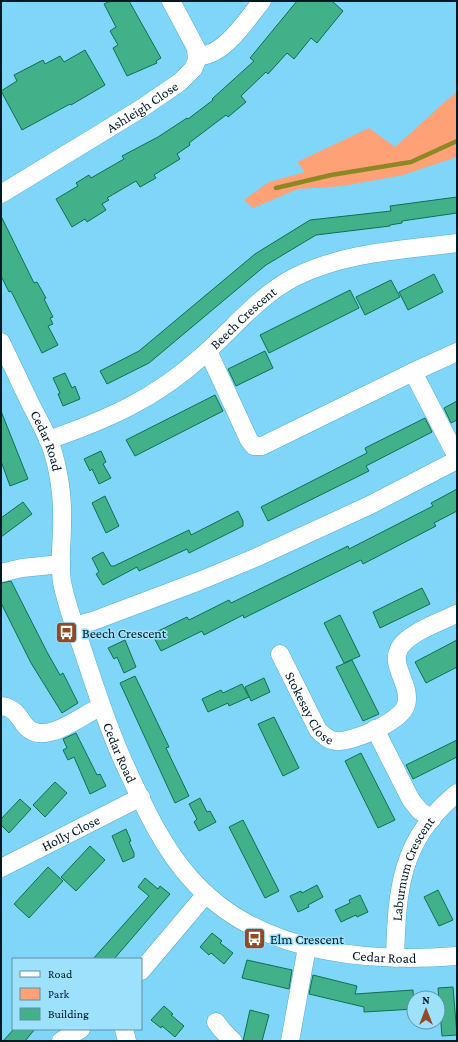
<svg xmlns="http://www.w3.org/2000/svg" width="458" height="1042" font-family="'Crimson Pro',serif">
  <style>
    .green { fill: #fea176 }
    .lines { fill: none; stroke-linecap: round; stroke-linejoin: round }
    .stream { stroke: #8d8724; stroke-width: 4.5 }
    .building { fill: #42b088; stroke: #0d7052 }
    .minor-casing { stroke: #55adcf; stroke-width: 19 }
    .minor { stroke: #fff; stroke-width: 18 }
    .labels { text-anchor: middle; stroke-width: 3; stroke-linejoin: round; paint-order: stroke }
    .street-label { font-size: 14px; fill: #001a24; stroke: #9ee1fd }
    .poi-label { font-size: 14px; fill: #001a24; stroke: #9ee1fd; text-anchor: start }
  </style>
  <rect width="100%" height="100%" fill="#7fd6f9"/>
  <path class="green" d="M457,91V157L403,175L343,186L298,189L253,208L244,200L269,182L305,172L297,162L369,128L395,147Z"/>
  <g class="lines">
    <path class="stream" d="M276,188L331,175L411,162L457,141"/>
  </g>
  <g class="building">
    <path d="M110,1H129L161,58L156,61L157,63L127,76L113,48L118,45L110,31L116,27L104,4Z"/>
    <path d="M297,1H332L343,11L317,43L311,38L294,59L287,53L268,74L266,72L241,96L246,102L228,117L226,115L189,143L190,145L177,154L180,159L154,175L156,178L140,187L136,181L107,198L109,200L102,204L106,210L87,222L85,219L72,227L56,199L78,186L76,183L89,175L91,178L124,159L122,156L158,137L187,118L188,119L213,100L212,99L254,61L250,58Z"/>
    <path d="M85,50L105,85L71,105L70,104L22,130L1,91L17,81L14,75L43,60L45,64L60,56L64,62Z"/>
    <path d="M457,197V213L402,221V223L390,225V226L316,235L266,265L149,363L107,384L100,371L139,351L255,254L310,220L391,211L390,206Z"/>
    <path d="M1,216L34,283L37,282L46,298L44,299L53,317L50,318L53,324L48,326L58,345L42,353L11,291L9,292L1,276Z"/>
    <path d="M434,274L443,292L408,310L399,292Z"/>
    <path d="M391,280L400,297L365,315L356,297Z"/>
    <path d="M350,290L359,308L269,353L260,335Z"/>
    <path d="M265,351L273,368L236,386L228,369Z"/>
    <path d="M65,373L72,388L75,386L80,399L63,406L58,394L60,393L53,378Z"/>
    <path d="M215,395L223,411L135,456L126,440Z"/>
    <path d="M457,401V420L451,423L444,408Z"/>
    <path d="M1,411L28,479L10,486L1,461Z"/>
    <path d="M425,418L432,432L366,466L369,471L268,521L261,507L367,453L365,448Z"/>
    <path d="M101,451L106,462L103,464L111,478L99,484L92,469L90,471L84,459Z"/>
    <path d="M457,489V511L434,523L436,526L363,564L361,560L244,618L243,615L204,635L202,631L161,651L152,634L187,617L189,620L229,600L231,603L348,546L349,549L433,506L431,503Z"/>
    <path d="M105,496L119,526L106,533L92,503Z"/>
    <path d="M23,502L32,514L1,537V518Z"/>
    <path d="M238,511L243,521V526L189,553L187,549L139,571L137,567L103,585L96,574L99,572L92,558L103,552L111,566H114L189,530L191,535Z"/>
    <path d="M11,581L47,652L60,675L63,673L78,703L62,713L31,663L1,603V583Z"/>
    <path d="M422,588L430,604L380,628L373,612Z"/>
    <path d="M340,615L360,656L344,663L324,623Z"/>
    <path d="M125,640L136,667L124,673L117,657L114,659L108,648Z"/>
    <path d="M457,640V667L426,683L415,662Z"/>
    <path d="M352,660L379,714L363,721L336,667Z"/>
    <path d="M135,676L169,747L166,748L189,796L175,803L120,683Z"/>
    <path d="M264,678L270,692L251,701L245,687Z"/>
    <path d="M242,684L249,697L229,706L228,703L208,712L202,699L221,690L223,693Z"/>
    <path d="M274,717L299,768L283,776L258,724Z"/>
    <path d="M76,733L97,775L100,774L106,786L90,794L74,757L68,760L63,750L67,748L63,739Z"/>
    <path d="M457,740V757L413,779L406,765Z"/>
    <path d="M361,753L395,820L378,828L345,761Z"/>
    <path d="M55,782L67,793L45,817L33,805Z"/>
    <path d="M200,798L207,812L210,811L216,822L199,831L194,822L197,819L189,804Z"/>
    <path d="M20,799L31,809L9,833L1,825V819Z"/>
    <path d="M243,820L279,891L265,898L229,827Z"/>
    <path d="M126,829L131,841L129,842L134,853V857L123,862L112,836Z"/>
    <path d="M90,846L105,860L76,891L61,877Z"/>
    <path d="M48,867L63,881L29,918L14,904Z"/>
    <path d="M145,878L158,889L160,886L170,894L114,959H93L149,896L138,887Z"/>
    <path d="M317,885L323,897L308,905L309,907L298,912L290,896L301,891L302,893Z"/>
    <path d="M438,890L453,920L439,926L424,897Z"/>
    <path d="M360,895L368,912L357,917L356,915L341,922L335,910L350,903L349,900Z"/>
    <path d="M212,933L222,941L220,943L233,953L224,964L211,953L209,955L200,947Z"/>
    <path d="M247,960L292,970L289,989L242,978Z"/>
    <path d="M313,975L357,986L355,994L413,990L414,1009L364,1012V1007L309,994Z"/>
    <path d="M453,987L457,1035L442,1036L438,988Z"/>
    <path d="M164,1006L173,1014L171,1015L184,1026L175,1037L162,1026L161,1028L151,1020Z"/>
    <path d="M250,1010L269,1015L262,1041H243Z"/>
    <path d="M14,1029H35L25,1041H3Z"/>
  </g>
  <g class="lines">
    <defs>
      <g id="minor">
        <path d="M197,56C224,57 246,20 262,1"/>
        <path id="s1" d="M1,194L142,108L180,82L193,69L197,60L196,48L171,1"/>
        <path id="s2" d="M1,342C11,363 21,384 31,405C39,420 48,436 53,452C60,476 63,500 62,525C62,544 59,563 62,582C67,608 77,632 85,657C97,693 108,728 124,763C142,802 161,846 191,879C256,953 365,963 457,956"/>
        <path d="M208,351L249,440L254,446H262L413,372"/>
        <path d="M457,352L413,372L457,457"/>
        <path id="s3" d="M48,440C106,420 155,399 201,357C232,330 258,296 295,277C345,252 402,250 457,243"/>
        <path d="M1,573L22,568L61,564"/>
        <path d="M74,626L93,621L202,580L257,557L370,505L457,460"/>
        <path id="s4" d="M280,654L318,730C323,735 328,740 336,741C352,743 402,721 406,705C412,685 390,667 399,649C407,633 440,622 456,614"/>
        <path d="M1,706C13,707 18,715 24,724C42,749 80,716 100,707"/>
        <path d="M375,729L411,800L420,811L432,819"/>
        <path id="s5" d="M1,868L141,797"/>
        <path id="s6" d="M395,958C397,890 400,839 457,793"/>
        <path d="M141,971L206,894"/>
        <path d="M216,1022L222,1030L233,1041"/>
        <path d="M124,1029L127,1041"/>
        <path d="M61,1041L81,1029"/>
        <path d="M290,1041L307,947"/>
      </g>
    </defs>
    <use href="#minor" class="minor-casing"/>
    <use href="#minor" class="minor"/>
  </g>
  <defs>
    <symbol id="bus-square" viewBox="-11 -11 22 22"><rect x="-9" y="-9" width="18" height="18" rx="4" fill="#914a25" stroke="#9ee1fd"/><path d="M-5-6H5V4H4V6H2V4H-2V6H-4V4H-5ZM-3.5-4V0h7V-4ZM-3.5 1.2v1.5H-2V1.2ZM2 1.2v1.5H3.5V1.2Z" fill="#fff"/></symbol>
  </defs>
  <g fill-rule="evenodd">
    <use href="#bus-square" x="54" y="620" width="25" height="25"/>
    <use href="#bus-square" x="242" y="926" width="25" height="25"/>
  </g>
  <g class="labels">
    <g class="street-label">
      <text dy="5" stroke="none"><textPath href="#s1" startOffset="166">Ashleigh Close</textPath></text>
      <text dy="5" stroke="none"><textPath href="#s3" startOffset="233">Beech Crescent</textPath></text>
      <text dy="5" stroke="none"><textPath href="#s2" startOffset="109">Cedar Road</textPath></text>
      <text dy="5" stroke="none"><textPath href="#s4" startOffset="62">Stokesay Close</textPath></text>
      <text dy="5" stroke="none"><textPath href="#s2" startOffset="433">Cedar Road</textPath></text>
      <text dy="5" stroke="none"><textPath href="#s5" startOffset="78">Holly Close</textPath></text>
      <text dy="5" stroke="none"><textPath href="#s6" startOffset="92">Laburnum Crescent</textPath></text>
      <text dy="5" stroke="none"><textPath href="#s2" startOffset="793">Cedar Road</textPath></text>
    </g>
    <g class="poi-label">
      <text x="82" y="638">Beech Crescent</text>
      <text x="270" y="944">Elm Crescent</text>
    </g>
  </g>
  <rect width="458" height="1042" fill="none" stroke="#001a24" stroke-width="4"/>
  <rect x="12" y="958" width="130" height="72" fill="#9ee1fd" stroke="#5f91a6"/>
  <rect x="20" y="971" width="20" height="6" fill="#ffffff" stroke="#5f91a6"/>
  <text x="48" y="978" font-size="12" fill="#001a24">Road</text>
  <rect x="20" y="988" width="20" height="12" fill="#fea176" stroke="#5f91a6"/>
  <text x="48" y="998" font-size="12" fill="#001a24">Park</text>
  <rect x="20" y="1008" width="20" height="12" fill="#42b088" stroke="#5f91a6"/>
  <text x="48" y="1018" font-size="12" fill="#001a24">Building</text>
  <g transform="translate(426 1010)"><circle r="19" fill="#9ee1fd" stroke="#5f91a6"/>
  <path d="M0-3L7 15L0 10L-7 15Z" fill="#914a25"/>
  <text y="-6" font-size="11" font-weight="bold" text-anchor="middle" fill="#001a24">N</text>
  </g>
</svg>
